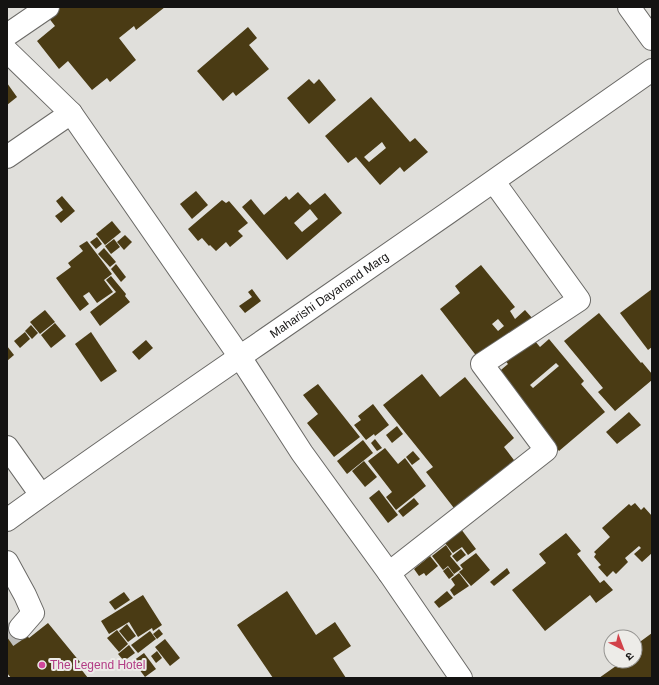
<svg xmlns="http://www.w3.org/2000/svg" width="659" height="685" font-family="Helvetica,'Noto Sans Devanagari',sans-serif">
  <style>
    .building { fill: #4a3b14; fill-rule: evenodd }
    .lines { fill: none; stroke-linecap: round; stroke-linejoin: round }
    .minor-tunnel { stroke: #c1c0bd; stroke-width: 22; stroke-dasharray: 22 11; stroke-linecap: butt }
    .minor-casing { stroke: #6a6966; stroke-width: 24 }
    .minor { stroke: #fff; stroke-width: 22 }
    .hotel-dot { fill: #d1479c; stroke: #edece8; stroke-width: 1.5 }
    .labels { text-anchor: middle; stroke-width: 4; stroke-linejoin: round; paint-order: stroke }
    .street-label { font-size: 12px; fill: #141312; stroke: #edece8 }
    .hotel-label { font-size: 12px; fill: #b23c85; stroke: #edece8; text-anchor: start }
  </style>
  <rect width="100%" height="100%" fill="#e0dfdb"/>
  <g class="building">
    <path d="M61,7H165L136,30L134,26L119,38L136,60L110,82L107,78L92,90L68,61L59,69L37,41L55,26L48,17Z"/>
    <path d="M248,27L257,38L249,45L269,69L236,96L233,92L223,101L197,71Z"/>
    <path d="M309,79L314,84L319,79L336,100L309,124L287,98Z"/>
    <path d="M7,83L17,97L7,105Z"/>
    <path d="M371,97L410,142L415,138L428,152L404,172L400,167L380,185L356,157L348,163L325,136ZM382,142L386,148L369,162L364,157Z"/>
    <path d="M196,191L208,205L192,219L180,204Z"/>
    <path d="M298,192L310,205L325,193L342,213L287,260L242,207L251,199L264,215L286,196L289,200ZM310,209L318,219L302,232L294,223Z"/>
    <path d="M62,196L75,211L61,223L55,216L63,210L56,201Z"/>
    <path d="M222,200L226,203L229,201L248,223L238,231L243,236L230,247L226,242L216,251L210,245L209,246L202,238L198,241L188,229Z"/>
    <path d="M112,221L121,232L105,245L96,234Z"/>
    <path d="M125,235L132,242L124,250L117,242Z"/>
    <path d="M97,237L102,244L96,249L90,242Z"/>
    <path d="M114,239L120,247L111,254L105,246Z"/>
    <path d="M87,241L112,274L104,280L113,292L97,303L89,292L83,296L89,304L80,311L56,278L71,267L68,263L83,251L79,246Z"/>
    <path d="M104,248L116,262L110,267L98,254Z"/>
    <path d="M116,264L126,277L121,282L111,269Z"/>
    <path d="M481,265L515,307L510,311L515,319L525,310L533,319L478,358L440,309L460,293L455,286ZM498,319L504,326L498,331L492,324Z"/>
    <path d="M111,276L126,294L125,296L130,302L100,326L90,312L116,292L106,280Z"/>
    <path d="M252,289L261,301L245,313L239,306L252,297L248,292Z"/>
    <path d="M652,289V347L648,350L620,313Z"/>
    <path d="M45,310L55,322L40,334L30,322Z"/>
    <path d="M599,313L641,363L642,362L652,374V380L615,411L598,392L603,388L564,341Z"/>
    <path d="M55,323L66,336L51,348L41,335Z"/>
    <path d="M31,325L38,333L32,339L25,331Z"/>
    <path d="M25,332L30,339L20,348L14,341Z"/>
    <path d="M91,332L117,371L101,382L75,344Z"/>
    <path d="M549,339L584,381L581,384L605,412L559,451L495,375L508,364L503,358L522,342L527,348L535,341L540,347ZM556,363L559,366L533,388L530,385Z"/>
    <path d="M146,340L153,348L139,360L132,352Z"/>
    <path d="M7,346L14,355L7,361Z"/>
    <path d="M422,374L440,397L465,377L514,438L504,447L517,464L457,512L426,472L433,467L383,405Z"/>
    <path d="M318,384L360,437L334,457L307,423L318,414L303,395Z"/>
    <path d="M373,404L389,425L375,436L374,434L366,440L354,425L361,420L358,416Z"/>
    <path d="M629,412L641,425L617,444L606,432Z"/>
    <path d="M397,426L403,434L392,443L386,435Z"/>
    <path d="M375,439L382,448L377,451L371,443Z"/>
    <path d="M363,440L373,453L347,474L337,461Z"/>
    <path d="M385,448L398,464L405,458L426,486L396,510L386,497L392,492L368,461Z"/>
    <path d="M413,451L420,459L412,465L406,457Z"/>
    <path d="M364,461L377,477L365,487L352,471Z"/>
    <path d="M379,490L398,515L388,523L369,498Z"/>
    <path d="M414,498L419,504L403,517L398,511Z"/>
    <path d="M635,503L641,510L644,507L652,516V553L642,562L634,554L641,548L639,546L625,558L628,562L616,574L613,571L607,577L598,567L601,565L594,557L596,554L594,552L610,537L602,528L629,504L631,506Z"/>
    <path d="M461,529L476,549L468,555L462,547L453,553L445,543Z"/>
    <path d="M566,533L581,551L577,554L600,583L604,580L613,590L596,603L590,595L545,631L512,590L546,563L539,554Z"/>
    <path d="M446,545L452,554L450,556L461,569L454,574L448,566L443,570L432,556Z"/>
    <path d="M461,549L466,555L457,562L452,556Z"/>
    <path d="M476,553L490,570L471,586L459,572L463,569L460,565Z"/>
    <path d="M430,556L438,566L426,576L424,573L419,576L414,569Z"/>
    <path d="M448,567L454,575L449,579L443,571Z"/>
    <path d="M507,568L510,573L494,586L490,582Z"/>
    <path d="M459,573L469,586L454,596L450,590L455,585L451,579Z"/>
    <path d="M287,591L316,635L335,622L351,646L333,658L346,678H273L237,625Z"/>
    <path d="M447,591L453,598L439,608L434,602Z"/>
    <path d="M124,592L130,600L115,610L109,602Z"/>
    <path d="M143,595L162,625L153,631L152,628L138,637L129,622L109,634L101,621Z"/>
    <path d="M48,623L80,662L77,664L88,678H11L7,673V633L18,625L29,638Z"/>
    <path d="M127,624L136,636L128,642L119,631Z"/>
    <path d="M159,629L163,634L157,639L153,634Z"/>
    <path d="M117,630L128,644L119,652L107,638Z"/>
    <path d="M150,631L156,639L138,653L131,645Z"/>
    <path d="M652,633V678H599L623,661H635V652L640,648L637,644Z"/>
    <path d="M165,639L180,658L170,666L155,647Z"/>
    <path d="M129,645L135,653L124,661L118,654Z"/>
    <path d="M157,651L162,658L156,663L151,656Z"/>
    <path d="M144,653L156,669L145,677L133,661Z"/>
  </g>
  <g class="lines">
    <path class="minor-tunnel" d="M7,637L20,628"/>
    <defs>
      <g id="minor">
        <path d="M629,7L652,39"/>
        <path d="M7,35L48,7"/>
        <path d="M7,51L71,113L240,357L302,453L389,573L461,678"/>
        <path d="M7,157L71,113"/>
        <path d="M7,447L41,495"/>
        <path id="s1" d="M7,520C105,449 205,381 305,312C421,232 537,151 652,70"/>
        <path d="M7,562L25,595L33,613L20,628"/>
        <path d="M389,573L546,450L482,364L579,300L494,182"/>
      </g>
    </defs>
    <use href="#minor" class="minor-casing"/>
    <use href="#minor" class="minor"/>
  </g>
  <circle class="hotel-dot" cx="42" cy="665" r="4"/>
  <g class="labels">
    <g class="street-label">
      <text dy="4" stroke="none"><textPath href="#s1" startOffset="393">Maharishi Dayanand Marg</textPath></text>
    </g>
    <g class="hotel-label">
      <text x="50" y="669">The Legend Hotel</text>
    </g>
  </g>
  <rect width="659" height="685" fill="none" stroke="#141312" stroke-width="16"/>
  <g transform="translate(623 649) rotate(138)"><circle r="19" fill="#edece8" stroke="#969592"/>
  <path d="M0-3L7 15L0 10L-7 15Z" fill="#d2424a"/>
  <text y="-6" font-size="11" font-weight="bold" text-anchor="middle" fill="#141312">उ</text>
  </g>
</svg>
